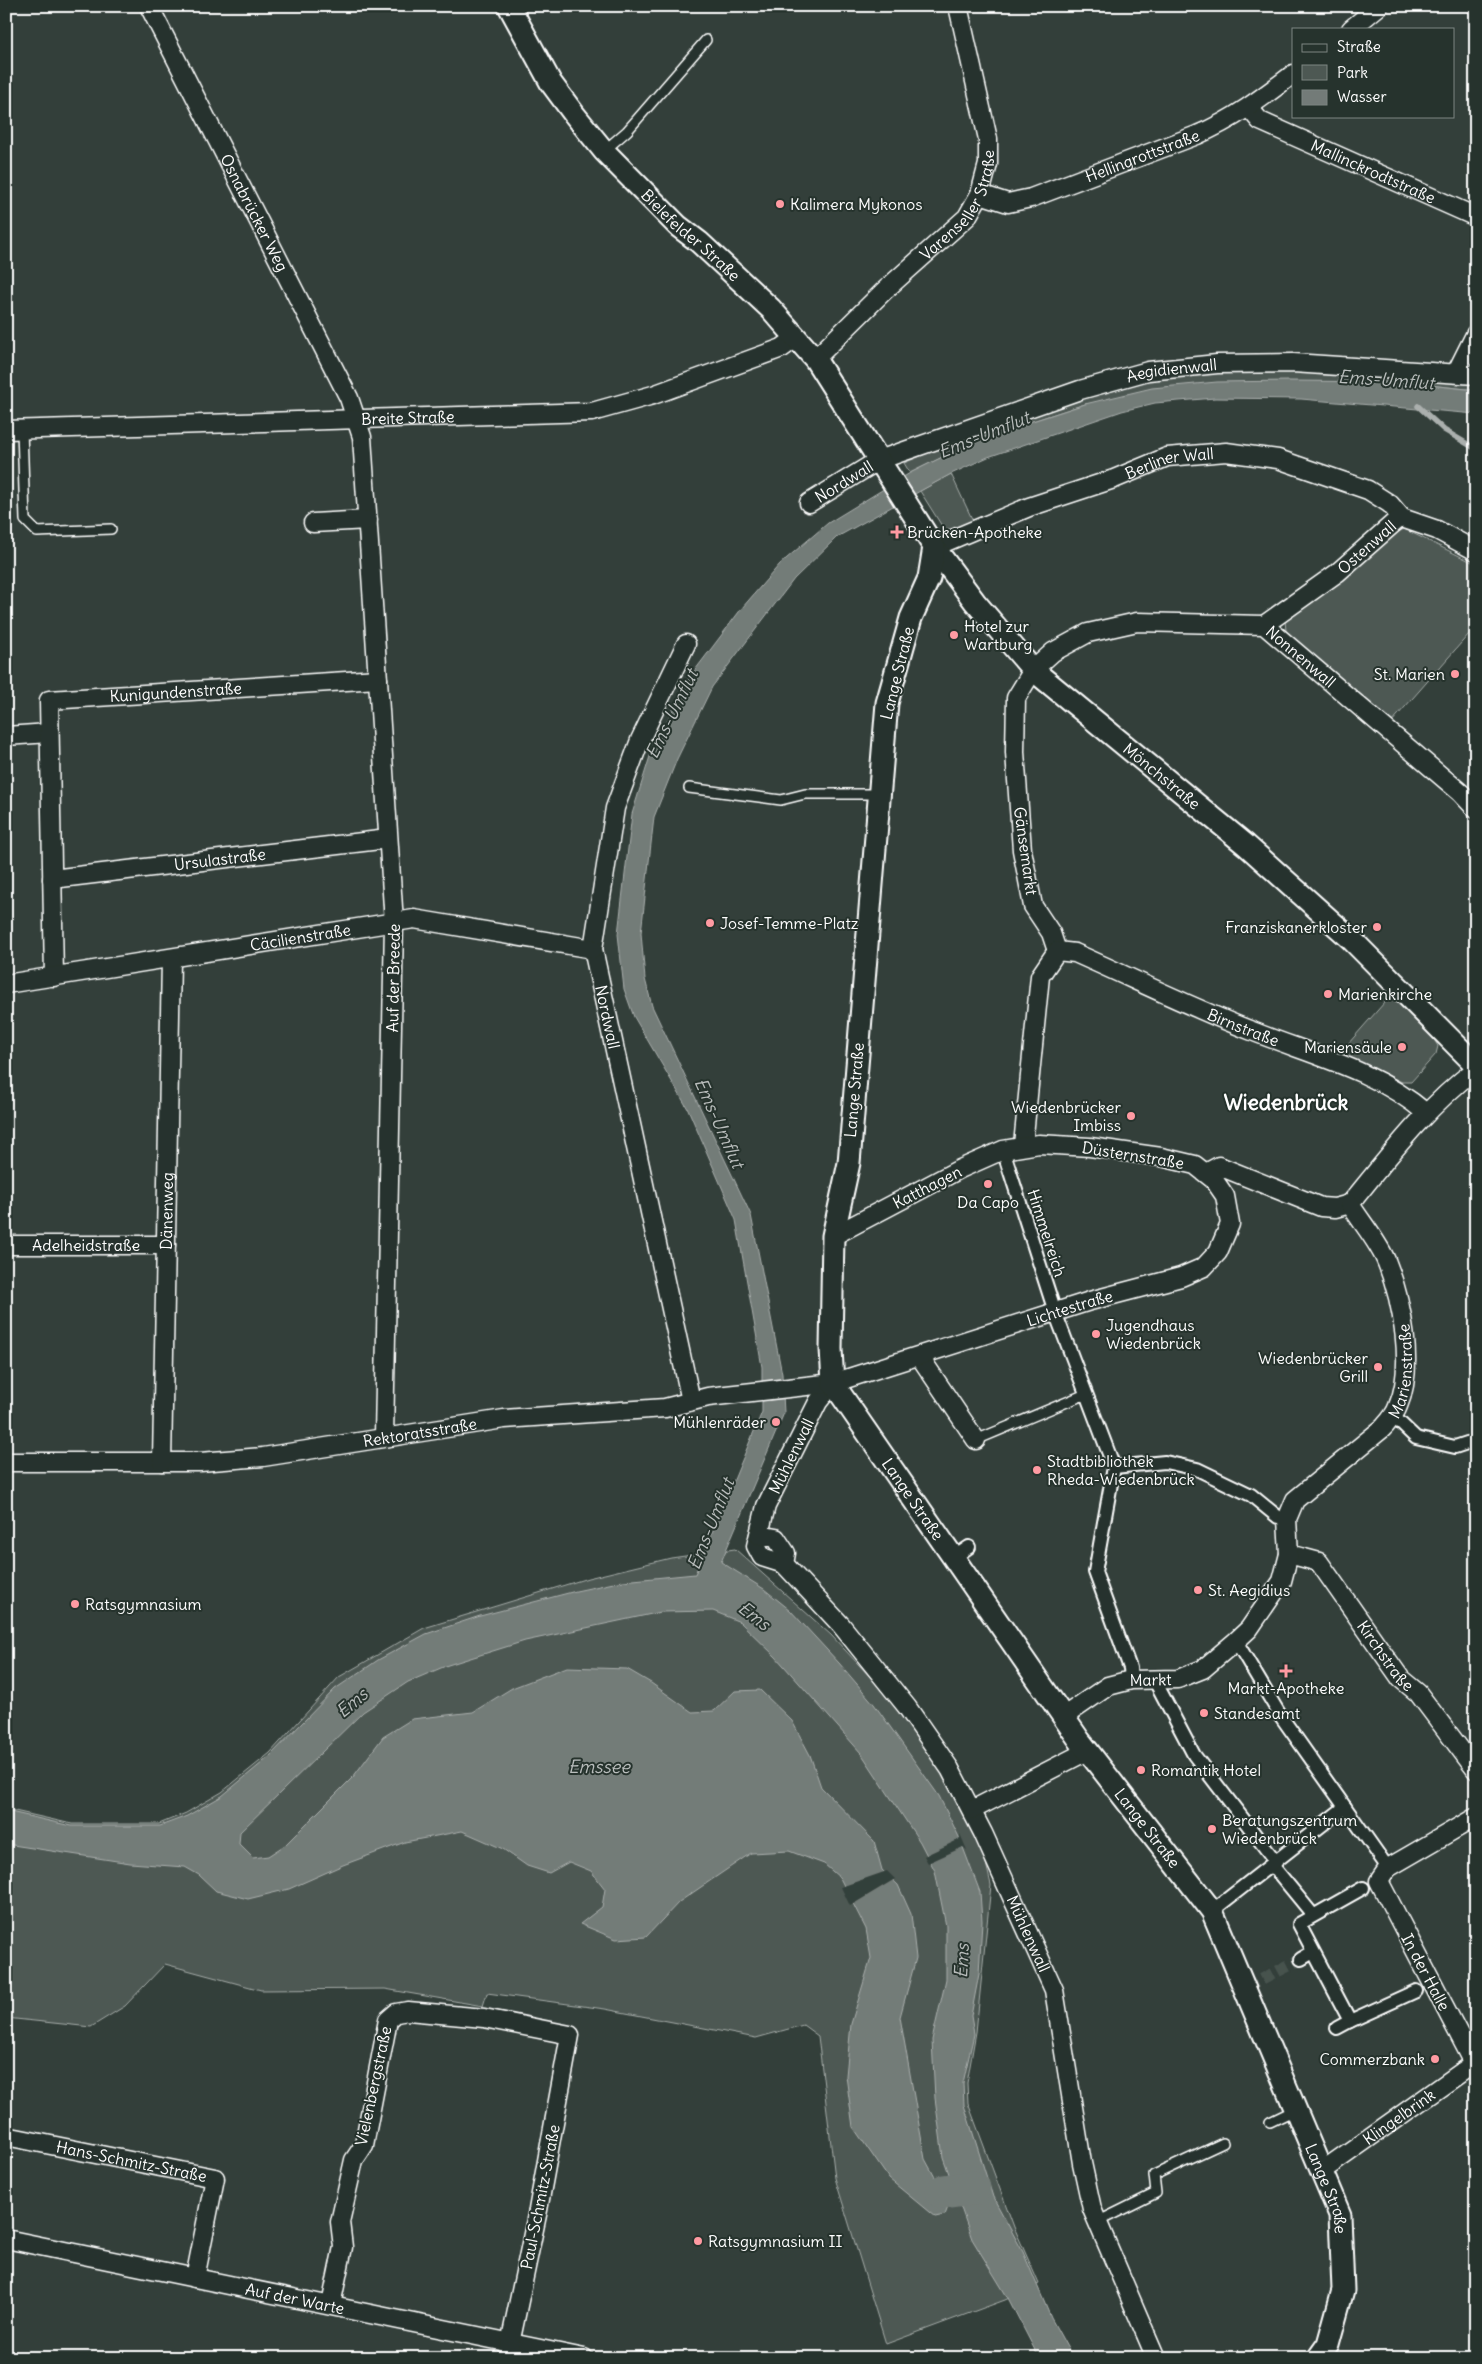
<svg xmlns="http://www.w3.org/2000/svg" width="1482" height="2364" font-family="Delius,sans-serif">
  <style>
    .green { fill: #4d5853; stroke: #a6aca9 }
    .water { fill: #737b78; stroke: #abb0ae }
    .pier { fill: #333f3a }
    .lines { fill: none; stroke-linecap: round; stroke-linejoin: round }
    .stream { stroke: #abb0ae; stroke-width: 5.5 }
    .river { stroke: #737b78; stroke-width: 35 }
    .pedestrian-tunnel { stroke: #47524e; stroke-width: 12; stroke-dasharray: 12 6; stroke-linecap: butt }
    .service-casing { stroke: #fff; stroke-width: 12 }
    .pedestrian-casing { stroke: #fff; stroke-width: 16 }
    .minor-casing { stroke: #fff; stroke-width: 21 }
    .tertiary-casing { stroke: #fff; stroke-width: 25 }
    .service { stroke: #26332d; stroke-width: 9 }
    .pedestrian { stroke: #26332d; stroke-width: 12 }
    .minor { stroke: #26332d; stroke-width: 18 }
    .tertiary { stroke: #26332d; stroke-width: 21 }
    .poi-dot { fill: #ff9aa2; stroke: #26332d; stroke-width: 2 }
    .labels { text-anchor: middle; stroke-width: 4; stroke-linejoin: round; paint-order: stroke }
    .street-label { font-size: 16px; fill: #fff; stroke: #26332d }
    .poi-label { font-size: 16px; fill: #fff; stroke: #26332d; text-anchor: start }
    .water-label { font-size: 18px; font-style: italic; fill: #b9bdbc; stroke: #26332d }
    .district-label { font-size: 21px; font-weight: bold; fill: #fff; stroke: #26332d }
  </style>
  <rect width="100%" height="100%" fill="#333f3a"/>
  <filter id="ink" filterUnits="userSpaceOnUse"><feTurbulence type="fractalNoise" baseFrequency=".02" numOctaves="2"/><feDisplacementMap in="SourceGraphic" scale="10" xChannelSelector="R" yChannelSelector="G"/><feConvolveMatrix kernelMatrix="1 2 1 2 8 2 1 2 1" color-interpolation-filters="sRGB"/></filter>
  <g filter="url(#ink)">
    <g class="green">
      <path d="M1219,368L1476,382V390L1400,382L1085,404L983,437L910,473L904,463L980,431L1151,376Z"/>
      <path d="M951,474L973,521L947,534L920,491Z"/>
      <path d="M1404,529L1476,564V626L1391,723L1286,631L1285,620L1342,580L1398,532Z"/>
      <path d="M1392,994L1433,1038L1438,1046L1436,1054L1411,1082H1402L1340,1053Z"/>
      <path d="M735,1549L831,1635L887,1695L936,1757L982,1846L991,1885L976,2032L967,2083L968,2103L1014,2227L1039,2284L1005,2300L886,2344L835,2178L818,2036L803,2025L756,2038L605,2009L487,1993L483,2006L385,1989L261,1990L165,1964L125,2006L91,2027L6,2018V1809L72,1824H159L186,1813L222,1792L270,1753L339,1677L424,1628L588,1578L671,1558Z"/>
    </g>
    <path class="water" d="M1290,381L1400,382L1476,390V414L1301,399L1215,398L1155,403L1122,411L988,457L951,474L837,537L794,579L712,687L677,759L654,817L641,933L645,979L652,1006L751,1215L782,1374L784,1413L721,1562L764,1589L790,1610L839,1663L874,1704L939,1796L959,1837L980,1892L982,1921L979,1974L971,2016L974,2034L963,2083L964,2105L993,2197L1023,2252L1051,2318L1073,2358H1039L1008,2298L972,2239L943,2157L935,2098L932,2040L946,1979V1926L935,1871L920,1842L861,1753L776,1657L740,1622L713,1611L661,1612L525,1641L448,1665L408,1682L363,1712L240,1832L239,1844L253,1858L268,1856L285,1845L353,1777L383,1737L412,1719L473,1712L512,1688L567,1667L627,1669L651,1683L692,1712L714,1711L735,1691L760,1690L792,1721L810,1755L821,1787L874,1841L882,1870L898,1885L911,1914L916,1958L900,2017L925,2159L943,2192L948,2207L945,2215L935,2217L889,2179L853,2127L846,2076L851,2024L871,1958L866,1929L840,1878L824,1864L789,1851L751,1853L679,1902L646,1937L616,1939L580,1924L602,1907L605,1889L591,1871L569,1862L549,1873L527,1866L503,1849L462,1831L405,1842L343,1865L289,1889L248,1899L216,1891L199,1875L185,1867L130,1863L6,1844V1811L71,1826H160L187,1816L222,1796L269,1757L335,1689L378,1660L426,1634L480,1616L576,1591L623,1581L695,1574L762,1412V1367L736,1220L688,1109L634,1017L624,989L618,934L632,814L651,753L689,678L742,608L780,564L828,523L910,473L983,437L1085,404L1152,388L1217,382Z"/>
    <g class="pier">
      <path d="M960,1834L967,1850L963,1847L928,1863L924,1856L960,1839Z"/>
      <path d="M887,1871L895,1879L850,1906L841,1887Z"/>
    </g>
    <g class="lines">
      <path class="stream" d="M1418,406L1444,430L1476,449"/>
      <path class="river" d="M943,2192L973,2188"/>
      <path class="pedestrian-tunnel" d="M1246,1988L1301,1959"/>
      <defs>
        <g id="service">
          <path d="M605,150L627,131L706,40"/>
          <path d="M22,430L25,520L37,532L111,529"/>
          <path d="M689,788L781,800L805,794H878"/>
          <path d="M976,1440L1086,1394"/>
          <path d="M1270,2122L1297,2109"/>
          <path d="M1097,2222L1156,2193L1154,2175L1223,2143"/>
        </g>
        <g id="pedestrian">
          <path d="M1003,1150L1055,1312L1114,1467"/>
          <path d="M1393,1416L1416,1438L1455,1447L1476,1440"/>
          <path d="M1114,1467L1095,1572L1130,1668L1131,1680"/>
          <path d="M1114,1467L1165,1462L1197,1469L1251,1495L1278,1517L1287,1519"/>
          <path d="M953,1558L969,1547"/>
          <path d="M1236,1641L1280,1715L1388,1868"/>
          <path d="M1155,1681L1194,1755L1276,1862"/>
          <path d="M1272,1865L1313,1915"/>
          <path d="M1363,1888L1299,1924L1350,2021L1416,1991"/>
          <path d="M1212,1911L1345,1807"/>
          <path d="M1301,1959L1313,1952"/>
          <path d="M1337,2028L1350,2021"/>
        </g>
        <g id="minor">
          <path id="s1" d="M149,6L349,398L362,437L394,923L384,1437"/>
          <path d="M1351,29L1379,6"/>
          <path id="s2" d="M1249,108L1260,121L1476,217"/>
          <path id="s3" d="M980,194L1008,203L1031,198L1197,135C1233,120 1262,98 1293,74"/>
          <path id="s4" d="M815,359L884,291L967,217L980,194L988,164V139L958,6"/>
          <path d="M1456,373L1476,333"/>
          <path id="s5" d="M6,430L592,412L653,395L782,348L797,337"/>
          <path id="s6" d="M809,503L879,460L1080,390L1148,371L1217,364L1293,363L1476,375"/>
          <path d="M313,523L368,520"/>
          <path id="s7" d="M934,547L1029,507L1114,479L1167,457L1226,452L1278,459L1368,490L1390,504L1402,518"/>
          <path id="s8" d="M1264,625L1337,573L1396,521L1402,518L1437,530L1476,551"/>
          <path id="s9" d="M686,644L640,740L615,808L593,949L691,1401"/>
          <path d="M6,736L49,733"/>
          <path id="s10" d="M52,879L388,839"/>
          <path id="s11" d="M1057,951L1051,933L1033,906L1022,850L1015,752L1016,698L1033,670L1053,652L1088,633L1137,622L1264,625L1461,793L1476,809"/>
          <path id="s12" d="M1057,951L1075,953C1134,979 1192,1008 1252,1031C1312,1055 1376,1070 1426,1113"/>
          <path id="s13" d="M54,977L49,700L378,679"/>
          <path id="s14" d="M6,984L414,919L593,949"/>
          <path d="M1023,1145L1040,976L1057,951"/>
          <path d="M1206,1173L1219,1166L1321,1207L1335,1208L1350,1204"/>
          <path d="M1350,1204C1389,1156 1426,1107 1476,1069"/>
          <path id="s15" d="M6,1245H166"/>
          <path d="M920,1357L976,1440"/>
          <path id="s16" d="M833,1383L818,1402L766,1506L756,1546L762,1557L784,1564L841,1625L907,1707L950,1769L983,1833L1054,1990L1082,2163L1092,2209L1156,2358"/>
          <path id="s17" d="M6,1462H200L263,1457L504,1419L665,1408L708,1397L833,1383L1090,1301L1181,1277L1204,1267L1218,1252L1230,1224L1225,1196L1214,1180L1195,1165L1161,1157L1090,1147L1039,1144L1003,1150L960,1169L833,1236"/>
          <path id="s18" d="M162,1462L171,959"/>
          <path d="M759,1535L776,1538L786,1553L784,1564"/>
          <path id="s19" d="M1289,1554L1319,1562L1401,1679L1418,1693L1476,1770"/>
          <path id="s20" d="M1063,1717L1108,1686L1131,1680L1178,1679L1203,1669L1236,1641L1249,1629L1282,1581L1289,1554L1287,1519L1295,1500L1383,1428C1389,1421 1395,1415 1398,1406C1415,1367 1402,1301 1387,1263C1380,1244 1361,1222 1350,1204"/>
          <path d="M972,1810L1087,1751"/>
          <path d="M1474,2063L1379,1881L1388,1868L1476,1817"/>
          <path id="s21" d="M6,2136L215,2178L195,2278"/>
          <path id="s22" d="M1322,2171L1476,2062"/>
          <path id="s23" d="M6,2239L584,2358"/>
          <path d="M331,2305L343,2247L340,2222L354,2160L364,2145L388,2020L396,2013L408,2011L484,2018L570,2035L538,2210L507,2358"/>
        </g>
        <g id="tertiary">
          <path id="s24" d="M509,6L551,83L574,114L604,151L678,226L699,242L771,309L815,359L934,547L975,602L1033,670L1246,845L1351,939L1476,1065"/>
          <path id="s25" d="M934,547L929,578L911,618L887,703L849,1163L833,1236L831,1349L833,1383L1080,1741L1212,1911L1340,2215L1343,2290L1328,2344L1318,2358"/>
        </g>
      </defs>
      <use href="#service" class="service-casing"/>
      <use href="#pedestrian" class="pedestrian-casing"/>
      <use href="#minor" class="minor-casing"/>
      <use href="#tertiary" class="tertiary-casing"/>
      <use href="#service" class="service"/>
      <use href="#pedestrian" class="pedestrian"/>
      <use href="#minor" class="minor"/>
      <use href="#tertiary" class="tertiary"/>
    </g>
  </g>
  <g class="poi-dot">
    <circle cx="780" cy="204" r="5"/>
    <path d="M894.5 524.5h5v5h5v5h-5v5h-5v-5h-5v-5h5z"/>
    <circle cx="954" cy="635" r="5"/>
    <circle cx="1455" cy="674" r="5"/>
    <circle cx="710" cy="923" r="5"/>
    <circle cx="1377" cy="927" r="5"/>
    <circle cx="1328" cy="994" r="5"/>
    <circle cx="1402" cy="1047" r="5"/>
    <circle cx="1131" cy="1116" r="5"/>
    <circle cx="988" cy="1184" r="5"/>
    <circle cx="1096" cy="1334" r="5"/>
    <circle cx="1378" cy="1367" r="5"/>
    <circle cx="776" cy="1422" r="5"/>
    <circle cx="1037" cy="1470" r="5"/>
    <circle cx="1198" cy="1590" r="5"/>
    <circle cx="75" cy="1604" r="5"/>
    <path d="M1283.5 1663.5h5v5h5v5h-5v5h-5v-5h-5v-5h5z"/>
    <circle cx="1204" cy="1713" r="5"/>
    <circle cx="1141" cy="1770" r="5"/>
    <circle cx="1212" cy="1829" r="5"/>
    <circle cx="1435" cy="2059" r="5"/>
    <circle cx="698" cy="2241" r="5"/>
  </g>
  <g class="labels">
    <g class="street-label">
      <text dy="6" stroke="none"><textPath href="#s3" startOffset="172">Hellingrottstraße</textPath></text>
      <text dy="6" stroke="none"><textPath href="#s2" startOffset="141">Mallinckrodtstraße</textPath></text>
      <text dy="6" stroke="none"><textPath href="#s4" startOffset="214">Varenseller Straße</textPath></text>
      <text dy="6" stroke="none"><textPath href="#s1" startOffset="232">Osnabrücker Weg</textPath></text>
      <text dy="6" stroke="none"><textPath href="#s24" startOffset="295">Bielefelder Straße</textPath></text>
      <text dy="6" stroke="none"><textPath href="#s6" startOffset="389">Aegidienwall</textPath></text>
      <text dy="6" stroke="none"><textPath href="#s5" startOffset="402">Breite Straße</textPath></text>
      <text dy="6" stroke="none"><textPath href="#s7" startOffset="251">Berliner Wall</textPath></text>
      <text dy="6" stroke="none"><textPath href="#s6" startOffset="41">Nordwall</textPath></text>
      <text dy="6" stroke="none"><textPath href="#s8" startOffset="129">Ostenwall</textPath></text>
      <text dy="6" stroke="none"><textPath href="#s11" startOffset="586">Nonnenwall</textPath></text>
      <text transform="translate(897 673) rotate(-76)" y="6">Lange Straße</text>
      <text dy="6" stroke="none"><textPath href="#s13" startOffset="404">Kunigundenstraße</textPath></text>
      <text dy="6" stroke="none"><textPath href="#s24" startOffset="1018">Mönchstraße</textPath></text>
      <text transform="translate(1026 851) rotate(82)" y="6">Gänsemarkt</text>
      <text dy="6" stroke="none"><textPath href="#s10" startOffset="169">Ursulastraße</textPath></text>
      <text dy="6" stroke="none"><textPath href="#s14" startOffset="298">Cäcilienstraße</textPath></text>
      <text transform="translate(393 978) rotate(-89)" y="6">Auf der Breede</text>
      <text dy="6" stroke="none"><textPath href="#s9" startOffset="391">Nordwall</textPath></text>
      <text dy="6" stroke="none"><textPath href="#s12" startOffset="202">Birnstraße</textPath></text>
      <text transform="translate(854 1090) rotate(-85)" y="6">Lange Straße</text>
      <text transform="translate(1133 1155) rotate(9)" y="6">Düsternstraße</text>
      <text transform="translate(927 1187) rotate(-27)" y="6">Katthagen</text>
      <text dy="6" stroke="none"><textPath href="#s18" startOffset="251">Dänenweg</textPath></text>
      <text transform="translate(1047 1233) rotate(72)" y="6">Himmelreich</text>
      <text dy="6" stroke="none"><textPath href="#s15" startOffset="80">Adelheidstraße</textPath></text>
      <text dy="6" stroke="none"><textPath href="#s17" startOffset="1081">Lichtestraße</textPath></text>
      <text dy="6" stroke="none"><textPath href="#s20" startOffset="531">Marienstraße</textPath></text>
      <text dy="6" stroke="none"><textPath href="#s17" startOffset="416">Rektoratsstraße</textPath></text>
      <text transform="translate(791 1456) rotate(-64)" y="6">Mühlenwall</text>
      <text dy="6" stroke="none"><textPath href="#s25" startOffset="988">Lange Straße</textPath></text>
      <text dy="6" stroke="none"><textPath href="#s19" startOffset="146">Kirchstraße</textPath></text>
      <text dy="6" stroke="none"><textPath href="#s20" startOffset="98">Markt</textPath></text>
      <text dy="6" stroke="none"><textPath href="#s25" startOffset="1392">Lange Straße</textPath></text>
      <text dy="6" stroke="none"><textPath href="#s16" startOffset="664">Mühlenwall</textPath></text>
      <text transform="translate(1426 1972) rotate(62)" y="6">In der Halle</text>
      <text transform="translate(373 2086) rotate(-78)" y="6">Vielenbergstraße</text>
      <text dy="6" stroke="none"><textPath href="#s22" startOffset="94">Klingelbrink</textPath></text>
      <text dy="6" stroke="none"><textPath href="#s21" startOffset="128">Hans-Schmitz-Straße</textPath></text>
      <text dy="6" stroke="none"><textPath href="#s25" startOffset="1798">Lange Straße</textPath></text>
      <text transform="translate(540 2197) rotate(-79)" y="6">Paul-Schmitz-Straße</text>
      <text dy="6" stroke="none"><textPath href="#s23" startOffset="295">Auf der Warte</textPath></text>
    </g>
    <g class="poi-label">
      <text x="790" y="210">Kalimera Mykonos</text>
      <text x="907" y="538">Brücken-Apotheke</text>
      <text x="964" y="632">Hotel zur<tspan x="964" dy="18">Wartburg</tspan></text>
      <text x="1445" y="680" text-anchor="end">St. Marien</text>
      <text x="720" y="929">Josef-Temme-Platz</text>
      <text x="1367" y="933" text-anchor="end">Franziskanerkloster</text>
      <text x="1338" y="1000">Marienkirche</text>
      <text x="1392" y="1053" text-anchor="end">Mariensäule</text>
      <text x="1121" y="1113" text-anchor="end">Wiedenbrücker<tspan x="1121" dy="18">Imbiss</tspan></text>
      <text x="988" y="1208" text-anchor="middle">Da Capo</text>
      <text x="1106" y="1331">Jugendhaus<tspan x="1106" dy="18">Wiedenbrück</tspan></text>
      <text x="1368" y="1364" text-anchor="end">Wiedenbrücker<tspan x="1368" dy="18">Grill</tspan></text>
      <text x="766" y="1428" text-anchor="end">Mühlenräder</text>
      <text x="1047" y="1467">Stadtbibliothek<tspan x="1047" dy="18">Rheda-Wiedenbrück</tspan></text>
      <text x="1208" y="1596">St. Aegidius</text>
      <text x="85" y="1610">Ratsgymnasium</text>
      <text x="1286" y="1694" text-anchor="middle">Markt-Apotheke</text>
      <text x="1214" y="1719">Standesamt</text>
      <text x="1151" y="1776">Romantik Hotel</text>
      <text x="1222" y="1826">Beratungszentrum<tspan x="1222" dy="18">Wiedenbrück</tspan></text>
      <text x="1425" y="2065" text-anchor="end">Commerzbank</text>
      <text x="708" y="2247">Ratsgymnasium II</text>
    </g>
    <g class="water-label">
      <text transform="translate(1386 380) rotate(4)" y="6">Ems-Umflut</text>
      <text transform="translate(984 435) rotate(-22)" y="6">Ems-Umflut</text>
      <text transform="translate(672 714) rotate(-64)" y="6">Ems-Umflut</text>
      <text transform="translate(719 1123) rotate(66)" y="6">Ems-Umflut</text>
      <text transform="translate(711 1524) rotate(-68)" y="6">Ems-Umflut</text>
      <text transform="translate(754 1616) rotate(38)" y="6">Ems</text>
      <text transform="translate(352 1703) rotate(-40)" y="6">Ems</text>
      <text x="599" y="1773">Emssee</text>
      <text transform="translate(962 1961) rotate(-87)" y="6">Ems</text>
    </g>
    <g class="district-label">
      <text x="1286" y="1110">Wiedenbrück</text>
    </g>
  </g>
  <rect width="1482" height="2364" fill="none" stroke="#26332d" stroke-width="25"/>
  <rect x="12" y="12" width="1457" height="2339" fill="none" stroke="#fff" stroke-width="2" filter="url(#ink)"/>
  <rect x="1292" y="28" width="162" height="90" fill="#26332d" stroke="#7d8581"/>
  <rect x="1302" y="44" width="25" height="8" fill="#26332d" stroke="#7d8581"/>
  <text x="1337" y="52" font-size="15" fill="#ffffff">Straße</text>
  <rect x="1302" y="65" width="25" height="15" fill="#4d5853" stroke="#7d8581"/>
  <text x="1337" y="78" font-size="15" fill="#ffffff">Park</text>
  <rect x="1302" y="90" width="25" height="15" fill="#737b78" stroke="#7d8581"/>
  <text x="1337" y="102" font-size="15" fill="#ffffff">Wasser</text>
</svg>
